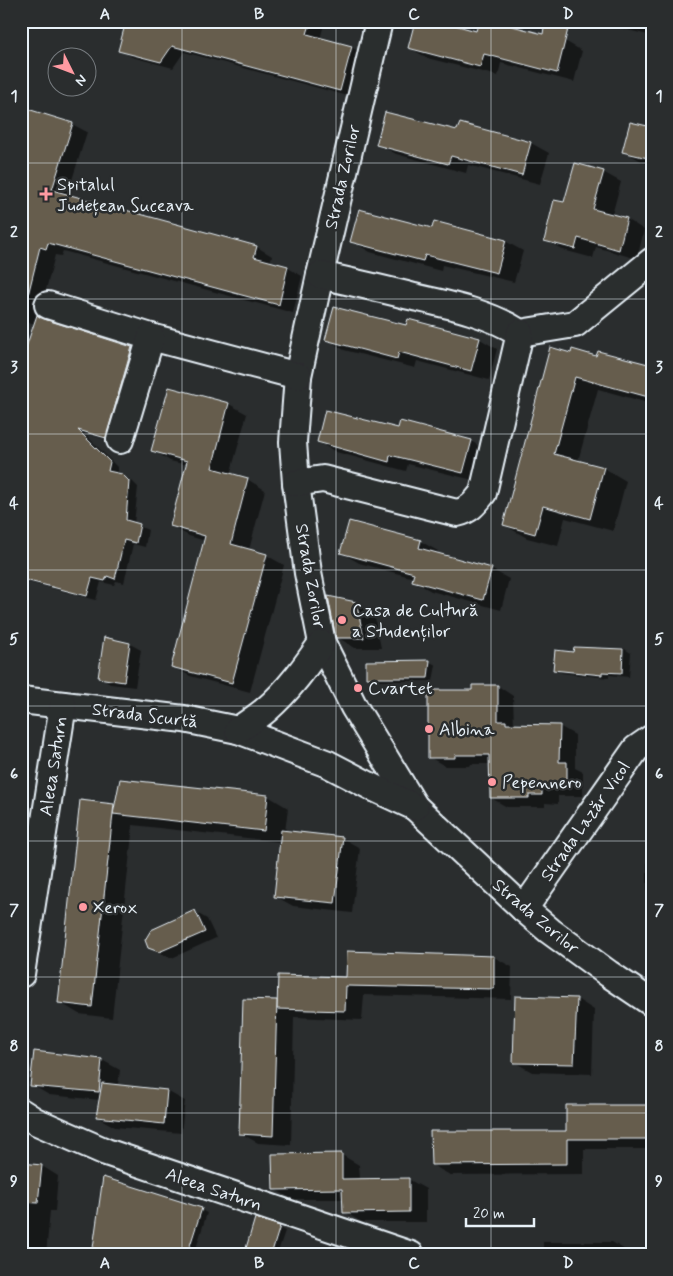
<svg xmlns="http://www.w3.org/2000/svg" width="673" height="1276" font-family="Mynerve,sans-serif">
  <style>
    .shadow { fill: #0007 }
    .building { fill: #665d4e; stroke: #e8f1f8 }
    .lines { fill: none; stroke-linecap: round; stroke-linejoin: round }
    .street-casing { stroke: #e8f1f8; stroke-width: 30 }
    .street { stroke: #2a2d2e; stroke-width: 26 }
    .grid { fill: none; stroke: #e8f1f8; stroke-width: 1; stroke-opacity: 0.55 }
    .poi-dot { fill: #ff9aa2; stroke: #2a2d2e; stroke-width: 2 }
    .labels { text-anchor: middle; stroke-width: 5; stroke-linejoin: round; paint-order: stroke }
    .street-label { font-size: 18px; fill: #e8f1f8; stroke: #2a2d2e }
    .poi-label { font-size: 18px; fill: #e8f1f8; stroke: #2a2d2e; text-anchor: start }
    .neatline { fill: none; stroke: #e8f1f8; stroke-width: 2 }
    .grid-label { font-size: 16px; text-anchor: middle; font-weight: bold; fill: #e8f1f8 }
  </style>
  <rect width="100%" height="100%" fill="#2a2d2e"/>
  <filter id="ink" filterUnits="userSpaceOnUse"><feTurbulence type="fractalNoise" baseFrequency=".02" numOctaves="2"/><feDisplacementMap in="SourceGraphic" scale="10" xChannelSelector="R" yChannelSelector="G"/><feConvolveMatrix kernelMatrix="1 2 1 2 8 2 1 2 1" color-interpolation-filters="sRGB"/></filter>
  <g filter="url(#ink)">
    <g class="shadow">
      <path d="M276,21H325L320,39L351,47L363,54L352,97L184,52L173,68L132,57L120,50Z"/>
      <path d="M611,21H652V36L624,29Z"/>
      <path d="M477,32L565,41L582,51L574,82L501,63L498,76L427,58L410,48Z"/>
      <path d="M72,124L87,132L67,196L257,247L272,256L270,262L288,268L302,276L293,313L63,251L61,256L55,255L39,317L46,321L132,348L141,353L114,442L84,433L118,468L117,474L131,480L138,487L134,524L148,530L145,547L133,544L124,583L116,581L114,585L101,582L96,600L21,580V366L35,324L21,320V247Z"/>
      <path d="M460,124L531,143L549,153L540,184L468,165L466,173L396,154L378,144L458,131Z"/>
      <path d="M652,129V181L648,178L651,164L641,161L624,151Z"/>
      <path d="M603,172L621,182L612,215L627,219L644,230L637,259L596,247L593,258L563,250L545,240L565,203Z"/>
      <path d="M432,229L505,241L523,251L514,282L442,265L441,271L370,252L352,241Z"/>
      <path d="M407,327L480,339L497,349L489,380L417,361L415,368L344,350L327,339Z"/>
      <path d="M572,354L652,367V404L598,389L578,461L604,468L626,481L613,531L565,518L558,546L527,538L504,525Z"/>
      <path d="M170,388L229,404L247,414L230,475L247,479L265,490L249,550L266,555L284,565L250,692L190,676L172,666L205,541L189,536L171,526L187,465L170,461L153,450Z"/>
      <path d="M399,429L471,441L489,452L481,482L408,464L406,471L336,452L318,442Z"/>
      <path d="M420,541L438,551L437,554L491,569L509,579L501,610L431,591L413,581L414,578L359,563L342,553Z"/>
      <path d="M356,603L374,613L381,648H355L337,637Z"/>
      <path d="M130,644L141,650L135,687L110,684L99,677Z"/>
      <path d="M575,648H623L631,653L629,677L609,675V678L562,673L554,669L574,654Z"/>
      <path d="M367,662H430L436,665L433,681H373L367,677Z"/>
      <path d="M498,686L513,696L514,726H559L575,735V768L583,772V796H558V804L545,803V807H507L491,798L490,764H471L470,766H445L429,757L473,691Z"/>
      <path d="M652,758V900L647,898V762Z"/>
      <path d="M21,761L31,766L23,803H21Z"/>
      <path d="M268,796L288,808L285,832L342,838L360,848L352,913L293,906L275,896L281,842L133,825L112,1018L79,1014L59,1002L81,802L116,807Z"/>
      <path d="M195,912L207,919L216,938L172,958L161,954L149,947Z"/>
      <path d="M494,957L512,967L511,999L364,995L362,1020L294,1017L291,1145L258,1143L240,1133L277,1001L278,1002L347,978Z"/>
      <path d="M577,999L594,1010L592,1074L532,1072L514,1062Z"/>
      <path d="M35,1053L102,1060L120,1070L118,1086L167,1091L185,1101L181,1133L115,1127L97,1117L100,1100L49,1095L32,1085Z"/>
      <path d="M652,1107V1149H584V1174L450,1175L432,1165L567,1132Z"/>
      <path d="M342,1155L359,1165L360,1180L408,1179L426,1189V1222H362L344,1212V1199H292L274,1189Z"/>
      <path d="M21,1164L42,1166L58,1176L55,1211H50L46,1255H21Z"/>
      <path d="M201,1210L207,1213L194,1255H93Z"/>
      <path d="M279,1228L285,1231L277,1255H246Z"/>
      <path d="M543,1242H612L630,1253V1255H543Z"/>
      <path d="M348,1251L359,1255H347Z"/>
    </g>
    <g class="building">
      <path d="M126,21H311L307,34L352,46L340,91L172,46L161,62L118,51Z"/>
      <path d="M415,21H440L476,31L479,21H493L543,34L545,21H570L557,73L484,54L480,67L408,48Z"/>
      <path d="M21,107L73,123L52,190L257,246L254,257L288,266L279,305L48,243L46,249L40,247L28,295H21Z"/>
      <path d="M385,112L457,130L460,123L531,142L522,175L451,156L448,164L376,145Z"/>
      <path d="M630,122L652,127V159L622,152Z"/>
      <path d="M575,163L604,171L593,209L627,218L619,250L578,238L575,249L544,241L554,200L564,202Z"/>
      <path d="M359,209L432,228L434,221L506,240L497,273L425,255L423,261L350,242Z"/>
      <path d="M334,307L406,325L408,319L480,338L471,371L399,352L397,359L325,340Z"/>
      <path d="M37,315L44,319L132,347L106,438L78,430L110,462L108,471L122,474L129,481L126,520L140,524L136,543L124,540L115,579L107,576L105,581L92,578L87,596L21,579V362Z"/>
      <path d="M550,347L571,353L572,349L596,356L598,351L652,365V398L575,377L554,454L604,467L590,519L543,506L535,534L503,525Z"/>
      <path d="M169,387L229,403L212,468L248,478L231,544L267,554L232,683L171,667L205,536L170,526L187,461L151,451Z"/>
      <path d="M325,410L398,428L400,421L472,440L463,473L390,455L389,462L317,442Z"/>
      <path d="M349,521L421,540L419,548L492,568L483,600L412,581L414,573L340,553Z"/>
      <path d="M328,596L356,602L364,638H336Z"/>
      <path d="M104,637L130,643L124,682L98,678Z"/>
      <path d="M574,647L623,649L622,673L602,672V675L553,670L555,650L573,652Z"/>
      <path d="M430,660L428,678H366V661Z"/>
      <path d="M472,685H498V721H506V724L560,725L559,762H567V787L542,788V795H529V798H490L489,755H455V758H428V690H472Z"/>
      <path d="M120,779L268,795L264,831L113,814Z"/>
      <path d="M80,800L114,804L92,1007L58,1003Z"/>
      <path d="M281,830L343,837L335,903L274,897Z"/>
      <path d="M195,910L205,932L159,952L148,948L145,940L151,930Z"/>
      <path d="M347,951L494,956V989L346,986L345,1011L277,1009L278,975L346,977Z"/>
      <path d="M515,996L577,998L574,1064L513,1063Z"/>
      <path d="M243,999L277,1000L273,1136L239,1134Z"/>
      <path d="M34,1051L102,1059L99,1092L30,1086Z"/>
      <path d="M102,1083L167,1090L164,1124L96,1117Z"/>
      <path d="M566,1105H652V1139H567V1164L431,1165L430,1131H566Z"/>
      <path d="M342,1153V1179L409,1178V1212L343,1213L342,1189L273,1190L272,1154Z"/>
      <path d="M21,1163L42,1165L38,1203L21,1202Z"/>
      <path d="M103,1177L202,1208L187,1255H92Z"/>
      <path d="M255,1218L280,1226L271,1255H244Z"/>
    </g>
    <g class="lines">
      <defs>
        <g id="street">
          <path d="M379,21L320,275L298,376L293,442L296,483L308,573L322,643L354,707L415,807L524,909L550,931L609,974L652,1003"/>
          <path d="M320,275C351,282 383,289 414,297C450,305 489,313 520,333L575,324L652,261"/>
          <path d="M48,305L151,337L298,376"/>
          <path d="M120,440L151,337"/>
          <path d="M296,483L323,479L457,513C470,510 475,503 483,493L520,333"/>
          <path d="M21,700L184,719L238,730L328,764L374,788L415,807"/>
          <path d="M238,730C248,723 258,717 267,709C289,690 305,667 322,643"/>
          <path d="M524,909L636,749L652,738"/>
          <path d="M21,974L63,705"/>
          <path d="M21,1112L35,1121L106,1152L411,1255"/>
        </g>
      </defs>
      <use href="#street" class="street-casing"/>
      <use href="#street" class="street"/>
    </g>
  </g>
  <path class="grid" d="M182,21V1255M336,21V1255M491,21V1255M21,163H652M21,299H652M21,434H652M21,570H652M21,706H652M21,841H652M21,977H652M21,1113H652"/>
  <g class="poi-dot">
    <path d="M43.5 186.5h5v5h5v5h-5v5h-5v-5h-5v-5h5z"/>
    <circle cx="342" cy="620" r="5"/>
    <circle cx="358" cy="688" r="5"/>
    <circle cx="429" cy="729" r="5"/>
    <circle cx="492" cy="782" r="5"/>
    <circle cx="83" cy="907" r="5"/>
  </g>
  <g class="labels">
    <g class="street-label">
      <text transform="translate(342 177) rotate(-77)" y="6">Strada Zorilor</text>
      <text transform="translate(311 576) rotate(80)" y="6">Strada Zorilor</text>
      <text transform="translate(145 715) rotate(7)" y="6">Strada Scurtă</text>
      <text transform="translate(53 766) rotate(-81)" y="6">Aleea Saturn</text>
      <text transform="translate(585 821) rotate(-55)" y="6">Strada Lazăr Vicol</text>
      <text transform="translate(536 916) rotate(40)" y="6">Strada Zorilor</text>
      <text transform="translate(214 1189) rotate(19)" y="6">Aleea Saturn</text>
    </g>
    <g class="poi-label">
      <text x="57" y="190">Spitalul<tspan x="57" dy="21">Județean Suceava</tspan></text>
      <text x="352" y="616">Casa de Cultură<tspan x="352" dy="21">a Studenților</tspan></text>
      <text x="368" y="694">Cvartet</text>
      <text x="439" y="735">Albina</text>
      <text x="502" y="788">Pepennero</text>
      <text x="93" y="913">Xerox</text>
    </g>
  </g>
  <rect width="673" height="1276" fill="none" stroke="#2a2d2e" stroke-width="55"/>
  <g transform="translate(72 72) rotate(132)"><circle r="24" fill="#2a2d2e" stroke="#767b7f"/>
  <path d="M0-4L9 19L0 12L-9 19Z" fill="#ff9aa2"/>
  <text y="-8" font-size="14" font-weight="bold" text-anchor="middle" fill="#e8f1f8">N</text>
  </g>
  <path d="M466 1218v8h68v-8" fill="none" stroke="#e8f1f8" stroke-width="2.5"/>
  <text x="473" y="1218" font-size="15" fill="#e8f1f8" stroke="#2a2d2e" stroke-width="4" paint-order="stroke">20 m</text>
  <rect x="28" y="28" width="618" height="1220" class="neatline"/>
  <g class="grid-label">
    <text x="105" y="19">A</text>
    <text x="259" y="19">B</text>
    <text x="414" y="19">C</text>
    <text x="568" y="19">D</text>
    <text x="14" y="101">1</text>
    <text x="659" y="101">1</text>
    <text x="14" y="237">2</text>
    <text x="659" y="237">2</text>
    <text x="14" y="372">3</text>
    <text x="659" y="372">3</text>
    <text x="14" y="508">4</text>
    <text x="659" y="508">4</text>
    <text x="14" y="644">5</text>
    <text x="659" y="644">5</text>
    <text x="14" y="779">6</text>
    <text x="659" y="779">6</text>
    <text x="14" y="915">7</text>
    <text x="659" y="915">7</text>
    <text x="14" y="1051">8</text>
    <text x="659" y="1051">8</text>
    <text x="14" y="1186">9</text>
    <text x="659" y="1186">9</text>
    <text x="105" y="1268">A</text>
    <text x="259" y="1268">B</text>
    <text x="414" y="1268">C</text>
    <text x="568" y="1268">D</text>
  </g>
</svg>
